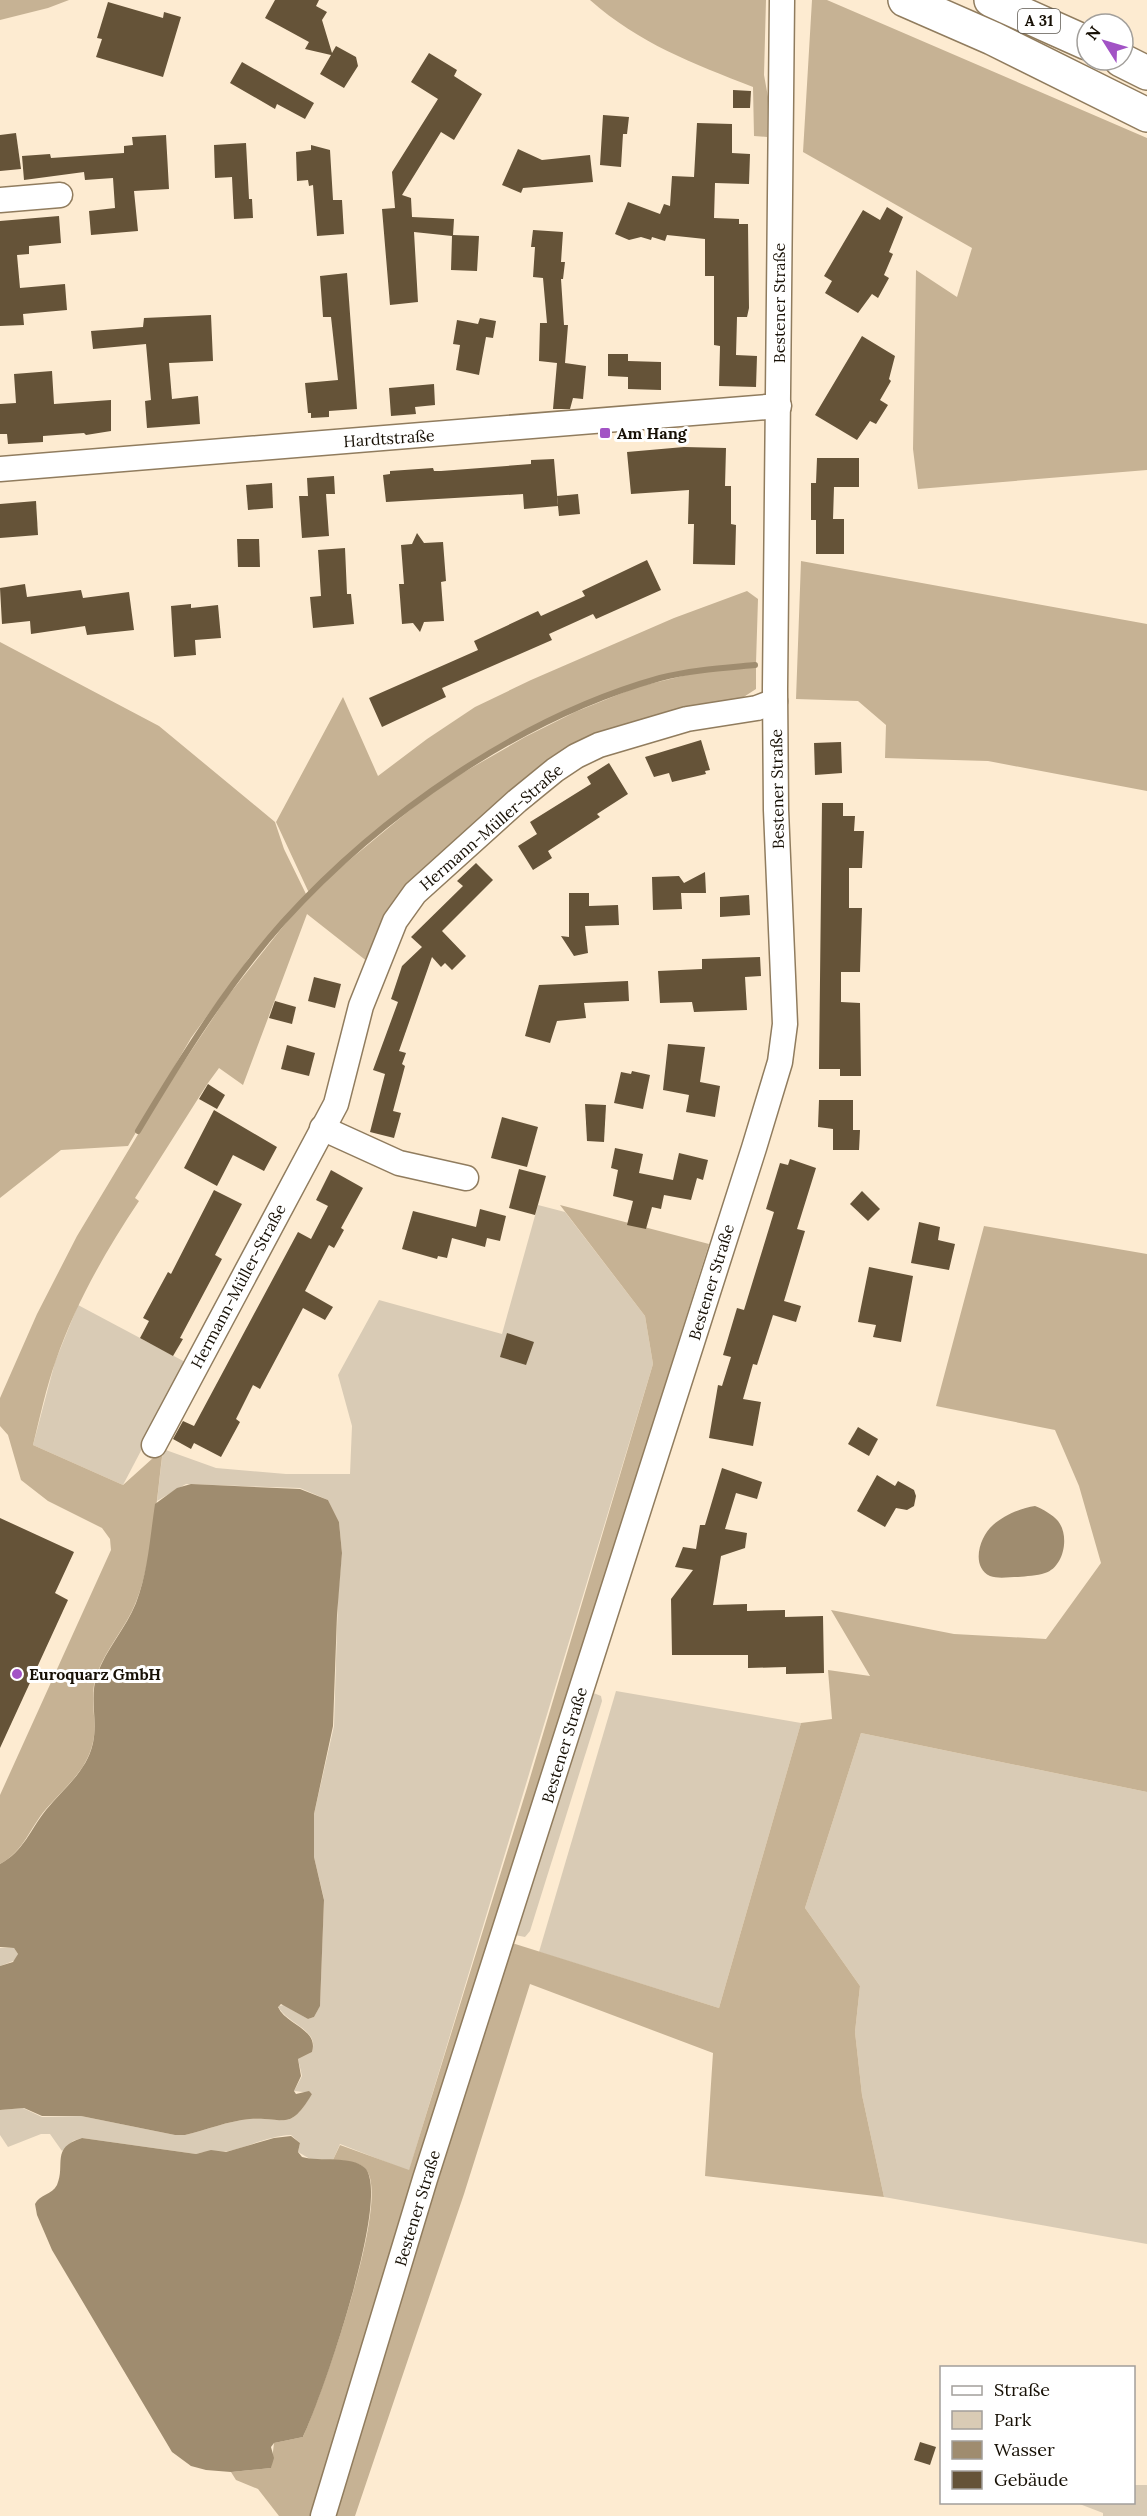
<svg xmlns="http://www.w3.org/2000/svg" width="1147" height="2516" font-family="Lora,serif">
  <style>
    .green { fill: #d9cbb5 }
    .forest { fill: #c6b294 }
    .water { fill: #9f8c6f }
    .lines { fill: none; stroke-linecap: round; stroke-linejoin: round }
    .stream { stroke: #9f8c6f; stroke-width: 6 }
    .building { fill: #655338 }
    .minor-casing { stroke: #907c5e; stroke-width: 27 }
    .highway-casing { stroke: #907c5e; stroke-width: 36 }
    .minor { stroke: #fff; stroke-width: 24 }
    .highway { stroke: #fff; stroke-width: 33 }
    .poi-dot { fill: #a253c5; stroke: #fff; stroke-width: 2 }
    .labels { text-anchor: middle; stroke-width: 6; stroke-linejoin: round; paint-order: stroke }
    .shield { fill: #fff; stroke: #5d5850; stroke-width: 1.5 }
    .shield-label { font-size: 15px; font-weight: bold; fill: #171005 }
    .street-label { font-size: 16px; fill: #171005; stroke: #fff }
    .poi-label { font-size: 16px; font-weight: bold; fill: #171005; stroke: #fff; text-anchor: start }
  </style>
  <rect width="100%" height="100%" fill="#fdebd1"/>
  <g class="green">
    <path d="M538,1205L565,1212L645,1316L653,1364L409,2171L340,2144L333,2160L310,2159L298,2152L300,2143L291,2135C269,2136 250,2146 229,2151C217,2153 208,2150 196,2154L82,2138L73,2141L62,2151L50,2134H41L8,2147L0,2135V2110L23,2108L42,2117L81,2116L175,2135H185C206,2130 228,2121 250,2119C286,2117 290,2132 312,2093L294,2091L302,2076L298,2059L312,2052C320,2029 286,2024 278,2006L284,2005L308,2019L314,2017L320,2005L324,1899L314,1857V1814L334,1726L338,1596L342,1553L339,1522L328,1500L300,1488L186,1484L157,1501L163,1449L216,1468L286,1474H350L352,1426L338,1375L379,1300L502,1334Z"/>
    <path d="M78,1305L187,1363L123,1485L33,1445L55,1362Z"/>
    <path d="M616,1691L801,1723L719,2008L539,1952Z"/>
    <path d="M591,1692L601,1696L602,1701L530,1931L525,1937L515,1935Z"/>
    <path d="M861,1733L1147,1792V2244L884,2197L862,2095L855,2032L860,1986L805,1908Z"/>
    <path d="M0,1948H14L18,1954L16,1960L0,1966Z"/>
    <path d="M1134,2485H1147V2516H1103V2513L1077,2503L1134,2502Z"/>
  </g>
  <g class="forest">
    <path d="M0,0H69L48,8L0,20Z"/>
    <path d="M590,0H766L764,75L768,97L767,137L754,136L753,87C692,63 640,44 590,0Z"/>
    <path d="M812,0H827L1147,138V470L918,489L913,449L916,270L957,297L972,248L803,152Z"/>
    <path d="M801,561L1147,624V791L988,761L885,758L886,725L858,701L796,699Z"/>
    <path d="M747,591L758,599L756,663C722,666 689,669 657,678C629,685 603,697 577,709C476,754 388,817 309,893L276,822L343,697L378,776L427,739L475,707L531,680L674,618Z"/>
    <path d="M0,642L159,726L275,822L284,849L306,894L249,958L191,1038L128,1146L61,1150L0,1198Z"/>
    <path d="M756,666V689L739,700L552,761L368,962L307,914L243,1085L219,1068L208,1083L135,1198L139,1201C105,1252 76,1303 56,1360C46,1388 40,1417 33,1445L123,1485L163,1449C157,1495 153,1559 136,1602C126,1628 106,1648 97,1674C88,1697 98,1720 93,1742C87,1771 64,1788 46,1809C29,1829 24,1851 0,1864V1795L111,1550L110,1539L102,1528L48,1501L21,1480L8,1435L0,1426V1398L37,1314L77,1236L161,1096L227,997L297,909L335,872L422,800L459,775L525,737L575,712L637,687L695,673Z"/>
    <path d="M560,1205L709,1244L310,2516H279L258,2489L236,2480L231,2472L271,2468L274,2443L303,2437C321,2396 390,2205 367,2171C361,2161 344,2161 333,2160L340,2145L409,2170L527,1788L653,1364L645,1316Z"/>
    <path d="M984,1226L1147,1254V1792L861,1733L805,1908L860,1986L855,2032L862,2095L884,2197L705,2176L713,2053L530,1984L464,2194L355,2516H334L512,1943L719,2008L801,1723L832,1719L828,1670L870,1676L831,1610L954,1634L1046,1639L1101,1563L1079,1486L1055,1430L936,1406Z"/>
  </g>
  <g class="water">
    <path d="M191,1484L300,1489L328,1500L339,1522L342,1553L337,1615L333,1726L314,1814V1857L324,1900L320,2006L314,2017L308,2019L281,2004L278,2007C286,2025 319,2029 312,2052L298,2059L301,2076L294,2091L296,2094L309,2091L312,2094C289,2132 286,2117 250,2119C228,2121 206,2130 185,2135H175L81,2116H42L24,2108L0,2110V1966L13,1962L18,1954L14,1948L0,1947V1864C24,1851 30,1830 46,1810C64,1788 87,1771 93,1743C98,1720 89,1698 97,1675C106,1649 126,1628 136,1603C148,1572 150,1537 155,1504L177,1488Z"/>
    <path d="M1035,1506C1043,1509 1053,1515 1058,1521C1070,1536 1064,1567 1045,1573C1037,1576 1026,1576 1018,1577C1009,1577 998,1579 990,1576C970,1566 980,1536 993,1525C1004,1515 1021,1508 1035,1506Z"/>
    <path d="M291,2136L300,2143L298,2152L302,2157C320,2162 351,2155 365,2168C392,2196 321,2400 303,2437L274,2443L271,2447L274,2458L271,2468L231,2472L206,2470L191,2466L172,2452L52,2250L37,2215L35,2204C40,2194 52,2195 57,2185C66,2164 50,2148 82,2138L196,2154L211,2150L226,2152L274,2138Z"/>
  </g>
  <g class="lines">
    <path class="stream" d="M138,1131C181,1059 227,985 283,922C380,815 520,717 660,678C691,670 723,668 755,665"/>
  </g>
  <g class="building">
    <path d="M275,0H319L316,6L327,12L322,20L332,53L336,46L356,57L358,66L344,88L320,74L331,55L305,49L309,42L265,18Z"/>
    <path d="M108,2L163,18L164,12L181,17L163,77L96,57L102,39L97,38Z"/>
    <path d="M429,53L457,70L454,76L482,94L454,140L441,132L402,195L411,198L412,217L454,219L453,235L479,236L477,271L451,270L452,236L414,232L418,302L390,305L382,209L395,208L392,172L438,99L411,82Z"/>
    <path d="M242,62L314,103L305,119L277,104L275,109L230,83Z"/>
    <path d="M733,90L751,91L750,108H733Z"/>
    <path d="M603,115L629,117L627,134H623L621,167L600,165Z"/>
    <path d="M697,123L732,124V153L750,154L749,184L715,183L714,218L739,219V224H748L749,308L747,317H737L736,355L757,356L756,387L719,386L720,346L714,345V276H705V239L667,235L665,241L652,237L651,240L641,237L629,240L615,234L628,202L660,214L664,204L670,206L672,176L694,177Z"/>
    <path d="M16,133L21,169L0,171V135Z"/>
    <path d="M166,135L169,189L134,191L138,231L91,235L89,211L115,208L113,178L85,180L84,172L24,180L22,156L50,154L51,158L124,153V146L133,145L132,137Z"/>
    <path d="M246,143L249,199H252L253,218L234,219L232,177L215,178L214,145Z"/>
    <path d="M311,145L330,150L333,200H342L344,234L317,236L313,185L309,186L308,180L297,181L296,152L311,150Z"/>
    <path d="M518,149L542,160L590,155L593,182L523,188L521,193L502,185Z"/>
    <path d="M887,207L903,217L889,252L893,254L884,275L889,278L878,298L872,294L858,313L825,293L832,281L824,276L863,210L880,220Z"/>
    <path d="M59,216L61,243L29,246V254L17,255L20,288L65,284L67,310L23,314L24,325L0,326V221Z"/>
    <path d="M533,230L563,232L561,262H565L563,279H561L564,325H568L565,363L586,366L583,399L573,398L570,409H553L557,363L539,361L540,323H547L543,278L533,277L535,247H531Z"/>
    <path d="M347,273L357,409L329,411V417L311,418V413H308L305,383L338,380L331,317H323L320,276Z"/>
    <path d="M211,315L213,361L169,363L172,399L198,396L200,424L147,428L145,401L151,400L146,344L93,349L91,331L143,327L144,318Z"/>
    <path d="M480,318L496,321L493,338L486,337L479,375L456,370L460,345L453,344L457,320L478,324Z"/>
    <path d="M862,336L895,356L889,379L891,381L880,400L888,405L876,424L870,421L857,440L815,415Z"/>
    <path d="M608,354H628V361L661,362V390L628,389V377L608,376Z"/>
    <path d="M52,371L54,404L111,400V431L86,435L84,433L43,436V442L8,444L7,434H0V404L16,403L14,374Z"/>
    <path d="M434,384L435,405L415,407L416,414L391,416L389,388Z"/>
    <path d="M684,447L726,448L725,486H731V524L736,525L735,565L693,564L694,524H688L689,490L631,494L627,452Z"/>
    <path d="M817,458H859V487H834L833,519H844V554H816V520H811V483H816Z"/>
    <path d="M554,459L558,506L524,509L523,494L386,502L383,475L390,474V471L433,468L434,471H441L531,464V460Z"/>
    <path d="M334,476L335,494H326L329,536L302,538L299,496H308L307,478Z"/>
    <path d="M272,483L273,508L248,510L246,485Z"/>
    <path d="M578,494L580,514L559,516L557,496Z"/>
    <path d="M36,501L38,535L0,538V504Z"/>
    <path d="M417,533L424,543L443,542L446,581L441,582L444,621L424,622L420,632L413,623L402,624L399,584H404L401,545L412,544Z"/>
    <path d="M237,539H259L260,567H238Z"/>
    <path d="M345,548L347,594H351L354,624L313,628L310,597L321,596L318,550Z"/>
    <path d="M647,560L661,590L596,619L593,614L549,634L552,640L442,688L446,697L382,727L369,698L478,650L474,641L538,611L541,616L585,596L582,591Z"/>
    <path d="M25,584L27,597L81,590L83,598L129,592L134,630L87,635L85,626L31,634L30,621L2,624L0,588Z"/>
    <path d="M191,604V608L218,605L221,638L195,640L196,655L174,657L171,606Z"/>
    <path d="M701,740L710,770L705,771L706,774L672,782L669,773L654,777L645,757Z"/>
    <path d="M841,742L842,773L815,775L814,743Z"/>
    <path d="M609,763L628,794L597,814L600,817L548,851L552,858L533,870L518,846L537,834L530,822L591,784L587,777Z"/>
    <path d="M822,803H843V816H855L854,831H864L862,868H849V908H862L860,972H841V1002L860,1003L861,1076H840V1069H819Z"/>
    <path d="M476,863L493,880L442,931L466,956L452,970L445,963L441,967L432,957L399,1051L406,1053L402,1064L405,1066L393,1111L401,1113L394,1138L370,1132L385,1074L373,1070L398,1002L391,999L402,966L422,947L411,937L463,886L457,881Z"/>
    <path d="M705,872L706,893H681L682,909L653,910L652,877L679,876L684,883Z"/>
    <path d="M569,893H589V906L618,905L619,925L585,926L588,953L574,956L561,936L569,937Z"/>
    <path d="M749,895L750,915L720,917V897Z"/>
    <path d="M760,957L761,976L745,977L747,1010L694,1012L692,1002L660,1003L658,971L702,969V959Z"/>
    <path d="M314,977L341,984L335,1008L308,1001Z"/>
    <path d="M628,981L629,1001L584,1003L586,1018L557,1021L550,1043L525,1036L539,985Z"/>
    <path d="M275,1001L296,1007L292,1024L269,1018Z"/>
    <path d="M668,1044L705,1047L700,1082L720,1086L715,1117L686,1112L689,1095L663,1090Z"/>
    <path d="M287,1045L315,1053L309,1076L281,1069Z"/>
    <path d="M632,1071L650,1075L643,1109L614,1103L621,1072L631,1074Z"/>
    <path d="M208,1084L225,1095L217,1109L199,1099Z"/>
    <path d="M819,1100H853V1130H860L859,1150H833V1129L818,1127Z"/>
    <path d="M585,1104L606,1105L604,1142L587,1141Z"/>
    <path d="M214,1110L277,1147L264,1171L233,1155L217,1186L184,1168Z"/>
    <path d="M502,1117L538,1127L527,1167L491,1158Z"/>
    <path d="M615,1148L643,1154L639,1173L673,1180L679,1153L708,1160L703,1180L697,1178L691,1200L664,1195L661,1209L652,1207L646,1229L627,1225L633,1201L613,1196L618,1170L611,1168Z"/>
    <path d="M790,1159L816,1168L797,1229L805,1231L784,1301L801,1306L796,1322L773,1315L757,1365L753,1364L743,1399L761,1402L753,1446L709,1438L718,1385L722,1386L731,1357L723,1355L737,1308L744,1310L774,1212L766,1209L780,1163L788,1165Z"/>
    <path d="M519,1169L546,1176L535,1215L509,1208Z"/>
    <path d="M331,1170L363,1188L341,1228L344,1230L334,1248L329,1245L305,1291L333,1307L325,1320L303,1308L260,1389L253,1385L236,1419L240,1422L221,1457L194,1443L191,1449L173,1439L183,1421L194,1426L298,1232L311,1239L328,1206L316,1200Z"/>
    <path d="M214,1190L242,1204L215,1255L222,1259L180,1338L183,1339L173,1356L140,1338L149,1321L143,1318L168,1272L171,1274Z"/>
    <path d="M862,1191L880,1209L868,1221L850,1204Z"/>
    <path d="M480,1209L506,1216L500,1241L487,1238L485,1247L452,1238L447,1258L438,1256L437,1259L402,1249L413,1211L476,1227Z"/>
    <path d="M919,1222L940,1227L938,1240L955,1244L949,1270L911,1263Z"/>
    <path d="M869,1267L913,1276L901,1342L873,1337L876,1325L858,1322Z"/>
    <path d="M507,1333L534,1342L526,1365L500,1357Z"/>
    <path d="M858,1427L878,1439L869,1456L848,1444Z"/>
    <path d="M722,1468L762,1482L757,1499L736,1493L725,1529L747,1533L745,1548L721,1556L713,1605L747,1604V1611L785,1610V1617L823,1616L824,1673L786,1674V1667L748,1668V1655H672L671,1599L693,1570L675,1567L683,1547L696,1549L700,1525H705Z"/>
    <path d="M877,1475L895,1486L898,1481L914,1490L916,1496L914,1506L907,1510L896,1508L885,1527L857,1511Z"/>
    <path d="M0,1518L74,1552L55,1593L68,1600L0,1748Z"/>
    <path d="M920,2442L936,2447L930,2465L914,2460Z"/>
  </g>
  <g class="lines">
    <defs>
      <g id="minor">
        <path d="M0,200L60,195"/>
        <path d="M0,469L779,406"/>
        <path d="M322,1128L399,1163L466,1178"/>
        <path d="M154,1445L336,1104L361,1006L395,921L415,893L517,801L555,770L576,756L599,745L687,719L757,708L775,701"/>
        <path d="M323,2516L425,2179L754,1148L780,1062L785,1024L776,810L775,689L782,0"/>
      </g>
      <g id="highway">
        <path d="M905,0L992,38L1147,115"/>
        <path d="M991,0L1087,43"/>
        <path d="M1121,60L1147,73"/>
      </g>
    </defs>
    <use href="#minor" class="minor-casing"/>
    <use href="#highway" class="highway-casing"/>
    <use href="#minor" class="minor"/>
    <use href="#highway" class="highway"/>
  </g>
  <g class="poi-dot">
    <rect x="599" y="427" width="12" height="12" rx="3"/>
    <circle cx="17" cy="1674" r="6"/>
  </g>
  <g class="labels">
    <rect class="shield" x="1018" y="9" width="42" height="24" rx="4.5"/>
    <g class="shield-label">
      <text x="1039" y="26">A 31</text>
    </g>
    <g class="street-label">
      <text transform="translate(779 303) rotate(-90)" y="6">Bestener Straße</text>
      <text transform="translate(389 438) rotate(-4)" y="6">Hardtstraße</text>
      <text transform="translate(777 789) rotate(-91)" y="6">Bestener Straße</text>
      <text transform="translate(491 827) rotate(-41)" y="6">Hermann-Müller-Straße</text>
      <text transform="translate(711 1282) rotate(-73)" y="6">Bestener Straße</text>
      <text transform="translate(238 1286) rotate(-62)" y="6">Hermann-Müller-Straße</text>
      <text transform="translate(564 1745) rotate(-73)" y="6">Bestener Straße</text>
      <text transform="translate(417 2208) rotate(-73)" y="6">Bestener Straße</text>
    </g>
    <g class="poi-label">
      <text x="617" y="439">Am Hang</text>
      <text x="29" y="1680">Euroquarz GmbH</text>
    </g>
  </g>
  <rect x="940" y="2366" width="195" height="138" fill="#ffffff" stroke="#a29f9b" stroke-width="1.5"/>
  <rect x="952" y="2386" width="30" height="9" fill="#ffffff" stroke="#a29f9b" stroke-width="1.5"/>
  <text x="994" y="2396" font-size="18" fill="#171005">Straße</text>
  <rect x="952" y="2411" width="30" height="18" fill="#d9cbb5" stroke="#a29f9b" stroke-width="1.5"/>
  <text x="994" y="2426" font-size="18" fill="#171005">Park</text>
  <rect x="952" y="2441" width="30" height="18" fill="#9f8c6f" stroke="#a29f9b" stroke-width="1.5"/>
  <text x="994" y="2456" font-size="18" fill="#171005">Wasser</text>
  <rect x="952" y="2471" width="30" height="18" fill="#655338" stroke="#a29f9b" stroke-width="1.5"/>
  <text x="994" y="2486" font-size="18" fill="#171005">Gebäude</text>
  <g transform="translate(1105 42) rotate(307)"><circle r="28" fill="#ffffff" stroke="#a29f9b" stroke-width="1.5"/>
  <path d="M0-4.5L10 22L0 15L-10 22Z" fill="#a253c5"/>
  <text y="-9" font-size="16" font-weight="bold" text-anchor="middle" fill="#171005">N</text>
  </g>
</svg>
